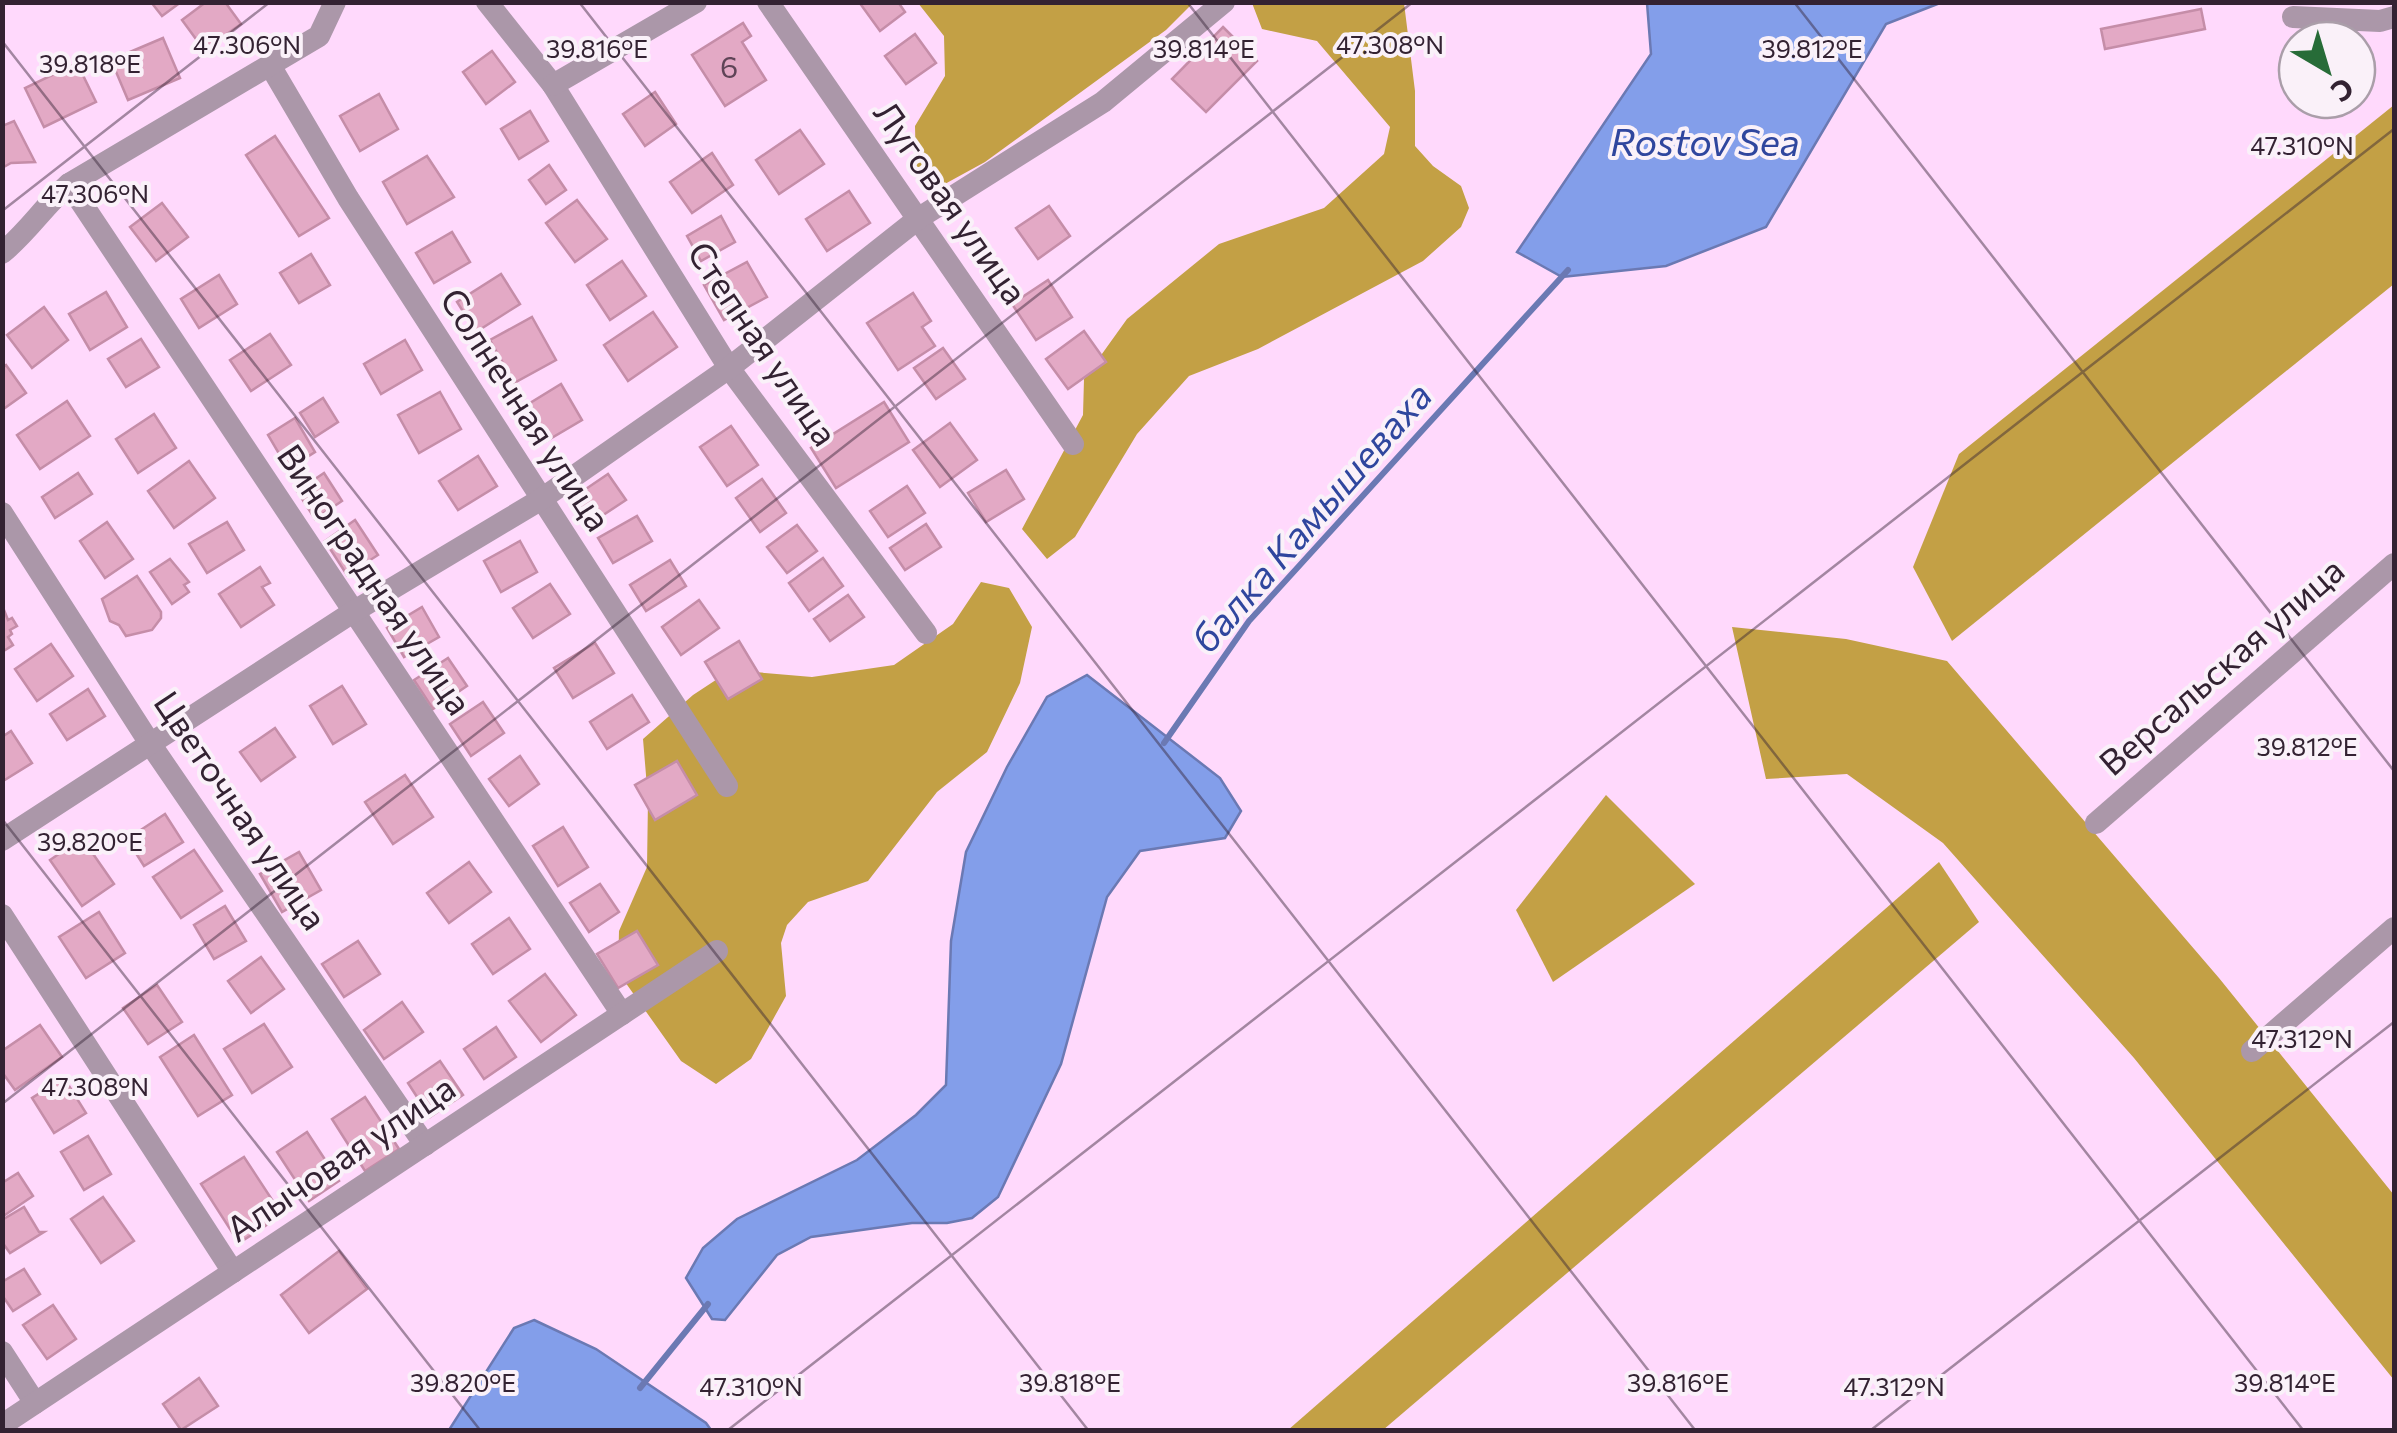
<svg xmlns="http://www.w3.org/2000/svg" width="2397" height="1433" font-family="Commissioner,sans-serif">
  <style>
    .forest { fill: #c3a045 }
    .water { fill: #839eea; stroke: #6b79b3; stroke-width: 2.5 }
    .lines { fill: none; stroke-linecap: round; stroke-linejoin: round }
    .stream { stroke: #6b79b3; stroke-width: 6 }
    .building { fill: #e3a9c5; stroke: #c58da8; stroke-width: 2.5 }
    .street { stroke: #ab97a9; stroke-width: 22 }
    .ticks { fill: none; stroke: #332232; stroke-width: 2.5; stroke-opacity: 0.45 }
    .labels { text-anchor: middle; stroke-width: 8; stroke-linejoin: round; paint-order: stroke }
    .number-label { font-size: 30px; fill: #5f4457 }
    .street-label { font-size: 35px; fill: #332232; stroke: #faf1f9 }
    .water-label { font-size: 38px; font-style: italic; fill: #2f469e; stroke: #faf1f9 }
    .ticks-label { font-size: 25px; text-anchor: middle; fill: #332232; stroke: #faf1f9; stroke-width: 8; stroke-linejoin: round; paint-order: stroke }
  </style>
  <rect width="100%" height="100%" fill="#ffd9fc"/>
  <g class="forest">
    <path d="M918,3H1193L1166,30L985,162L943,185L916,169L915,126L945,76L944,36Z"/>
    <path d="M1252,3H1404L1415,91V146L1433,166L1461,186L1469,208L1461,227L1423,261L1258,349L1189,376L1137,434L1075,537L1047,559L1022,529L1083,415L1084,379L1127,319L1219,244L1324,208L1384,154L1390,127L1317,41L1262,29Z"/>
    <path d="M2394,105V284L1952,641L1913,567L1959,454Z"/>
    <path d="M981,582L1009,588L1032,627L1020,683L987,752L937,792L868,881L808,902L787,925L781,943L786,996L751,1059L716,1084L681,1061L618,972L619,931L647,867L648,799L643,739L693,695L731,670L812,677L894,665L953,624Z"/>
    <path d="M1732,627L1846,639L1947,661L2219,978L2394,1195V1380L2134,1058L1943,843L1847,774L1766,779Z"/>
    <path d="M1606,795L1695,884L1553,982L1516,910Z"/>
    <path d="M1939,862L1979,922L1383,1430H1288Z"/>
  </g>
  <g class="water">
    <path d="M1647,3V2L1940,3L1886,24L1766,227L1666,266L1562,277L1517,252L1651,54Z"/>
    <path d="M1087,675L1220,778L1241,811L1225,838L1140,851L1107,897L1061,1064L998,1197L972,1218L947,1223H912L811,1237L777,1255L725,1320L712,1319L686,1278L703,1248L737,1219L857,1160L916,1115L946,1085L951,941L966,852L1007,767L1047,697Z"/>
    <path d="M534,1320L596,1349L706,1423L711,1430H449L514,1328Z"/>
  </g>
  <g class="lines">
    <g class="stream">
      <path d="M1164,743L1249,621L1568,270"/>
      <path d="M640,1388L708,1304"/>
    </g>
  </g>
  <g class="building">
    <path d="M151,2H181L162,16Z"/>
    <path d="M206,2H225L241,24L204,50L182,20Z"/>
    <path d="M859,2H898L905,12L880,31Z"/>
    <path d="M2201,9L2205,29L2105,49L2101,29Z"/>
    <path d="M743,23L751,36L742,42L766,80L725,106L692,55Z"/>
    <path d="M1223,27L1257,61L1206,112L1172,79Z"/>
    <path d="M915,34L936,63L906,84L885,56Z"/>
    <path d="M163,38L180,78L128,100L111,60Z"/>
    <path d="M492,51L515,82L486,104L463,72Z"/>
    <path d="M77,63L96,102L44,127L25,88Z"/>
    <path d="M655,92L676,124L645,146L623,114Z"/>
    <path d="M379,94L398,129L360,151L340,116Z"/>
    <path d="M530,111L548,141L519,159L501,129Z"/>
    <path d="M14,121L35,162L11,163L2,168V126Z"/>
    <path d="M800,130L824,164L779,194L756,160Z"/>
    <path d="M275,136L329,218L299,236L246,155Z"/>
    <path d="M712,153L733,185L692,213L670,182Z"/>
    <path d="M427,156L454,197L407,224L383,182Z"/>
    <path d="M549,165L566,190L546,204L529,180Z"/>
    <path d="M849,191L870,223L827,251L806,219Z"/>
    <path d="M577,200L607,239L575,262L546,223Z"/>
    <path d="M162,203L188,237L156,261L130,227Z"/>
    <path d="M1049,206L1070,236L1038,259L1016,228Z"/>
    <path d="M721,216L735,242L701,261L687,236Z"/>
    <path d="M452,232L470,262L434,283L416,253Z"/>
    <path d="M311,254L330,285L299,303L280,273Z"/>
    <path d="M622,261L646,296L610,320L587,285Z"/>
    <path d="M747,262L767,297L724,320L704,285Z"/>
    <path d="M501,274L520,304L476,332L457,302Z"/>
    <path d="M219,275L237,304L199,328L181,299Z"/>
    <path d="M1048,280L1072,317L1036,340L1012,304Z"/>
    <path d="M106,292L127,327L90,350L69,314Z"/>
    <path d="M913,293L931,321L922,327L935,346L898,370L867,323Z"/>
    <path d="M44,307L68,340L32,368L7,335Z"/>
    <path d="M653,312L677,347L628,381L604,345Z"/>
    <path d="M532,317L556,360L514,383L490,340Z"/>
    <path d="M1084,331L1106,362L1068,389L1046,359Z"/>
    <path d="M270,334L291,365L251,391L230,360Z"/>
    <path d="M141,339L159,367L126,387L108,359Z"/>
    <path d="M405,340L422,370L381,394L364,364Z"/>
    <path d="M943,348L965,379L936,399L914,368Z"/>
    <path d="M6,365L26,393L2,410V368Z"/>
    <path d="M561,384L582,420L543,443L522,408Z"/>
    <path d="M440,392L461,429L419,453L398,415Z"/>
    <path d="M323,398L338,422L315,437L300,413Z"/>
    <path d="M67,401L90,436L40,469L17,435Z"/>
    <path d="M884,402L909,442L836,488L811,448Z"/>
    <path d="M154,414L176,448L138,473L116,439Z"/>
    <path d="M295,418L315,452L288,469L268,435Z"/>
    <path d="M950,423L977,460L940,487L913,450Z"/>
    <path d="M731,426L758,465L727,486L700,447Z"/>
    <path d="M478,456L497,486L458,510L439,481Z"/>
    <path d="M189,461L215,498L174,528L148,491Z"/>
    <path d="M1006,470L1024,499L986,522L968,493Z"/>
    <path d="M78,473L92,494L55,518L42,497Z"/>
    <path d="M324,473L342,501L315,519L297,491Z"/>
    <path d="M608,474L626,500L588,525L571,499Z"/>
    <path d="M762,479L786,513L760,532L736,498Z"/>
    <path d="M907,486L925,513L888,537L870,511Z"/>
    <path d="M637,516L652,541L613,563L598,538Z"/>
    <path d="M355,520L378,555L347,575L325,541Z"/>
    <path d="M107,522L133,559L105,578L80,541Z"/>
    <path d="M227,522L244,550L207,573L189,544Z"/>
    <path d="M926,524L941,547L905,570L890,548Z"/>
    <path d="M797,525L817,551L787,573L767,547Z"/>
    <path d="M520,541L537,572L501,592L484,561Z"/>
    <path d="M823,558L843,586L809,611L789,583Z"/>
    <path d="M170,559L189,582L184,585L189,592L172,604L150,572Z"/>
    <path d="M670,560L686,586L646,611L630,585Z"/>
    <path d="M260,567L270,583L262,587L274,605L241,627L219,594Z"/>
    <path d="M137,576L161,612V618L152,630L126,636L119,625L110,621L102,599Z"/>
    <path d="M550,584L570,614L533,638L513,608Z"/>
    <path d="M848,595L864,617L830,641L814,619Z"/>
    <path d="M699,600L719,628L681,655L662,627Z"/>
    <path d="M2,605L8,620L12,618L17,626L10,630L12,634L8,637L13,645L2,652Z"/>
    <path d="M422,607L439,637L404,657L387,628Z"/>
    <path d="M739,641L762,679L728,699L705,662Z"/>
    <path d="M595,643L614,673L573,698L554,668Z"/>
    <path d="M51,644L73,676L37,701L15,669Z"/>
    <path d="M448,658L467,686L433,709L414,680Z"/>
    <path d="M342,686L366,724L333,744L310,706Z"/>
    <path d="M88,689L105,716L67,740L50,714Z"/>
    <path d="M632,695L649,722L607,749L590,722Z"/>
    <path d="M483,702L504,733L471,756L450,724Z"/>
    <path d="M275,728L295,757L261,781L240,752Z"/>
    <path d="M11,731L32,763L3,781L2,737Z"/>
    <path d="M520,756L539,784L509,806L489,779Z"/>
    <path d="M677,761L697,795L655,820L635,785Z"/>
    <path d="M405,775L433,817L393,844L365,802Z"/>
    <path d="M165,814L183,842L144,866L127,839Z"/>
    <path d="M563,827L588,867L558,886L533,846Z"/>
    <path d="M82,838L114,884L82,906L50,860Z"/>
    <path d="M194,850L222,891L181,918L153,877Z"/>
    <path d="M299,852L321,890L282,912L260,874Z"/>
    <path d="M469,862L491,892L449,923L427,893Z"/>
    <path d="M600,884L619,912L589,932L570,903Z"/>
    <path d="M225,906L246,941L214,959L194,925Z"/>
    <path d="M99,912L125,953L86,978L59,937Z"/>
    <path d="M509,918L530,949L493,974L472,944Z"/>
    <path d="M637,931L658,965L618,988L597,954Z"/>
    <path d="M358,941L380,974L344,997L322,964Z"/>
    <path d="M261,957L284,989L251,1013L228,981Z"/>
    <path d="M545,974L576,1015L541,1042L509,1001Z"/>
    <path d="M157,985L182,1022L148,1044L123,1008Z"/>
    <path d="M402,1002L423,1032L384,1059L364,1030Z"/>
    <path d="M264,1024L292,1067L252,1093L224,1049Z"/>
    <path d="M40,1025L62,1057L15,1090L2,1072V1051Z"/>
    <path d="M496,1027L516,1057L484,1079L464,1049Z"/>
    <path d="M194,1035L232,1095L198,1116L160,1057Z"/>
    <path d="M440,1061L463,1095L430,1117L408,1083Z"/>
    <path d="M64,1078L86,1113L54,1133L32,1098Z"/>
    <path d="M365,1097L399,1149L365,1171L332,1119Z"/>
    <path d="M307,1132L339,1181L309,1201L277,1152Z"/>
    <path d="M88,1136L111,1174L84,1190L61,1152Z"/>
    <path d="M244,1157L282,1215L239,1243L201,1184Z"/>
    <path d="M18,1173L33,1196L2,1217V1183Z"/>
    <path d="M103,1197L134,1241L101,1263L71,1219Z"/>
    <path d="M24,1207L39,1232H44L10,1253L2,1242V1220Z"/>
    <path d="M339,1251L367,1289L309,1333L281,1295Z"/>
    <path d="M24,1269L40,1294L13,1311L2,1295V1282Z"/>
    <path d="M53,1305L76,1339L47,1359L23,1325Z"/>
    <path d="M199,1378L218,1406L181,1430L163,1404Z"/>
  </g>
  <g class="lines">
    <g class="street">
      <path d="M487,2L553,85L729,368L926,633"/>
      <path d="M768,2L1073,444"/>
      <path d="M2293,17L2380,21L2394,17"/>
      <path d="M271,67L348,198L727,786"/>
      <path d="M553,85L696,2"/>
      <path d="M69,184L622,1014"/>
      <path d="M2,253C28,232 44,206 69,184L319,36L335,2"/>
      <path d="M2,513L151,745L425,1145"/>
      <path d="M2096,823L2394,564"/>
      <path d="M2,840L353,612L540,500L729,368L919,218L1103,102L1224,2"/>
      <path d="M2,915L233,1272"/>
      <path d="M2252,1051L2394,928"/>
      <path d="M2,1352L35,1403"/>
      <path d="M2,1425L717,951"/>
    </g>
  </g>
  <path class="ticks" d="M579,2L1695,1430M1187,2L2303,1430M1794,2L2394,771M2,41L1088,1430M2,211L270,2M2,819L480,1430M2,1104L1413,2M728,1430L2394,129M1871,1430L2394,1022"/>
  <g class="labels">
    <g class="number-label">
      <text x="729" y="78">6</text>
    </g>
    <g class="street-label">
      <text transform="translate(950 203) rotate(55)" y="12">Луговая улица</text>
      <text transform="translate(762 344) rotate(56)" y="12">Степная улица</text>
      <text transform="translate(525 410) rotate(57)" y="12">Солнечная улица</text>
      <text transform="translate(374 580) rotate(56)" y="12">Виноградная улица</text>
      <text transform="translate(2222 667) rotate(-41)" y="12">Версальская улица</text>
      <text transform="translate(240 811) rotate(56)" y="12">Цветочная улица</text>
      <text transform="translate(341 1159) rotate(-34)" y="12">Алычовая улица</text>
    </g>
    <g class="water-label">
      <text x="1705" y="156">Rostov Sea</text>
      <text transform="translate(1312 518) rotate(-49)" y="13">балка Камышеваха</text>
    </g>
  </g>
  <g class="ticks-label">
    <text x="247" y="54">47.306°N</text>
    <text x="1390" y="54">47.308°N</text>
    <text x="597" y="58">39.816°E</text>
    <text x="1204" y="58">39.814°E</text>
    <text x="1812" y="58">39.812°E</text>
    <text x="90" y="73">39.818°E</text>
    <text x="2302" y="155">47.310°N</text>
    <text x="95" y="203">47.306°N</text>
    <text x="2307" y="756">39.812°E</text>
    <text x="90" y="851">39.820°E</text>
    <text x="2302" y="1048">47.312°N</text>
    <text x="95" y="1096">47.308°N</text>
    <text x="463" y="1392">39.820°E</text>
    <text x="1070" y="1392">39.818°E</text>
    <text x="1678" y="1392">39.816°E</text>
    <text x="2285" y="1392">39.814°E</text>
    <text x="751" y="1396">47.310°N</text>
    <text x="1894" y="1396">47.312°N</text>
  </g>
  <rect width="2397" height="1433" fill="none" stroke="#332232" stroke-width="10"/>
  <g transform="translate(2327 70) rotate(142)"><circle r="48" fill="#faf1f9" stroke="#aa9ea9" stroke-width="2.5"/>
  <path d="M0-8L18 38L0 25L-18 38Z" fill="#276c38"/>
  <text y="-15" font-size="28" font-weight="bold" text-anchor="middle" fill="#332232">С</text>
  </g>
</svg>
